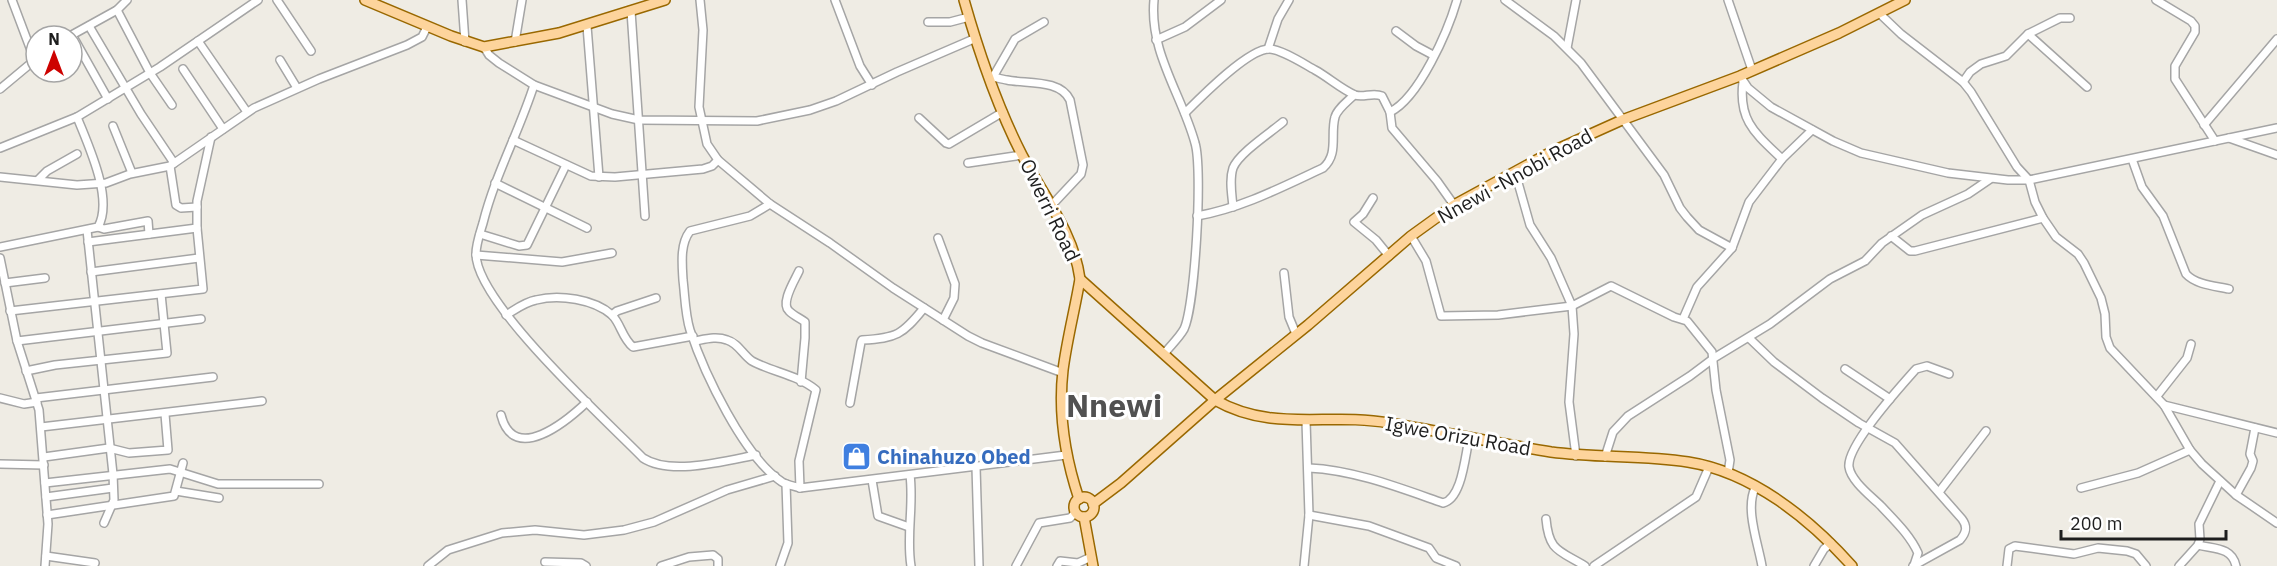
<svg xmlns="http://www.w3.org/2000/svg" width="2277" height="566" font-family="'IBM Plex Sans',sans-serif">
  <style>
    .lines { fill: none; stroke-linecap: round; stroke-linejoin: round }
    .minor-casing { stroke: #a5a5a5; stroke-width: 10 }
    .major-casing { stroke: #996800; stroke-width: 12 }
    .minor { stroke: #fff; stroke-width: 7 }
    .major { stroke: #fdd49c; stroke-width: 9 }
    .labels { text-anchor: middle; stroke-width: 6; stroke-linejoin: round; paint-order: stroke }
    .street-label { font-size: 20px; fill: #1e1e1e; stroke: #fff }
    .shop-label { font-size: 20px; font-weight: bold; fill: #366cbe; stroke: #fff; text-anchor: start }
    .town-label { font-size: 32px; font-weight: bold; fill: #515151; stroke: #fff }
  </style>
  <rect width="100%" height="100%" fill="#efece4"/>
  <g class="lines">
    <defs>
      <g id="minor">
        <path d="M12,0L35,61"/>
        <path d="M277,0L311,51"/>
        <path d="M462,0L465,42"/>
        <path d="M700,0L703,30L699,107L707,144L718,160L770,204L830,243L893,288L968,336L982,343L1063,373"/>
        <path d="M835,0L860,66L872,85"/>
        <path d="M1154,0C1149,52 1182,95 1195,143C1203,169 1195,306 1184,329C1179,338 1170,346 1164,354"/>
        <path d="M1505,0L1554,36L1581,63L1664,175L1680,208L1687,217L1699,230L1732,248"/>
        <path d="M1728,0L1752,70"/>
        <path d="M2156,0L2191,21L2195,26V32L2175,66V79L2215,141"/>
        <path d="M117,10L150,73L172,105"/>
        <path d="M631,11L645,216"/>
        <path d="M1879,13L1901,34L1963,82L1971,92L2017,167L2029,180L2035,202L2043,218L2056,237L2078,254L2084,263L2101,298L2105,314L2106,337L2110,348L2164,405L2190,450L2202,464L2236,495L2277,523"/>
        <path d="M928,22H950L969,17"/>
        <path d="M89,26L141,114L174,163"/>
        <path d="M587,26L599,177"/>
        <path d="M1396,31L1416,46L1433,55"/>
        <path d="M2028,34L2087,87"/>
        <path d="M72,35L108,99"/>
        <path d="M70,36L117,10L127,0"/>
        <path d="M1156,40L1185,27L1221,0"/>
        <path d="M198,41L247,112"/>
        <path d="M515,42L522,0"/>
        <path d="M484,47L489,55L499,63L534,85L612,114L639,120L757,121L810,110L836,101L897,72L976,38"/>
        <path d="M1567,48L1576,0"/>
        <path d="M1268,49L1278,19L1289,0"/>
        <path d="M280,60L297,88"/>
        <path d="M183,69L223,129"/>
        <path d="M988,76C994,77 1001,79 1007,80C1027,84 1060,79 1070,100L1083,165L1081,174L1051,206"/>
        <path d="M1740,76L1748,88L1771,107L1833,141L1861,153L1948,173L2008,180H2029L2277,128"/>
        <path d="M993,77L1015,39L1044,22"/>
        <path d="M1743,82C1738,121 1756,134 1782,159"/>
        <path d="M1963,82L1970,72L1981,64L2006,56L2028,34L2060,18H2070"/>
        <path d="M534,85C519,132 495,175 483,223C480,233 476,244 476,254C476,303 607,421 643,458C670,476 725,461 756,455"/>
        <path d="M0,89L36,59"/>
        <path d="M1390,112C1419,98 1448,31 1457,0"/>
        <path d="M1185,113C1200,98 1248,49 1269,49C1281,49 1304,64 1315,70C1328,77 1341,89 1355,95C1363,98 1373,92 1382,96L1390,112L1392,128L1437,181L1454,205"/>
        <path d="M919,118L946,143L949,144L1003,112"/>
        <path d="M2204,125L2277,39"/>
        <path d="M113,126L132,173"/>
        <path d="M2229,138L2277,155"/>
        <path d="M513,140L591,176L615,177L703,169L712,166L718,160"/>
        <path d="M0,148L77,117L160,67L258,0"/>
        <path d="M2132,159L2142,187L2163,216L2186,274C2196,285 2216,286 2229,289"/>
        <path d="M968,163L1022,155"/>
        <path d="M170,166L176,205L181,208L197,207"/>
        <path d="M1515,172L1530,225L1551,258L1572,306L1574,334L1569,402L1576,456"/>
        <path d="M0,177L77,185L106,183L130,174L170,166L254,108L319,79L407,45L422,37L427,27"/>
        <path d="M38,180L47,171L77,154"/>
        <path d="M495,183L587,228"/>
        <path d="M1373,198L1363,214L1354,222L1376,240L1389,256"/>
        <path d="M770,204L750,216L690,231C680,244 682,263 683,280C685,296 685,314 690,330C704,373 744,457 782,482C787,485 794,486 800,488L1066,455"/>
        <path d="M1233,207C1232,195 1229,180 1233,168C1239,153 1270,133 1283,122"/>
        <path d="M1197,216C1242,208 1282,187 1323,168C1339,154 1330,135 1335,117C1337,109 1348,101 1354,95"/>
        <path d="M98,227L104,229L148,221L149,234"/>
        <path d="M87,230L113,474L114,500L104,523"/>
        <path d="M480,234L519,246L527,245L566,165"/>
        <path d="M1411,236L1426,261L1441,316L1498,315L1572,306L1611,286L1674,317L1687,321L1712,352L1716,390L1730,460L1728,473"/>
        <path d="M1891,236L1910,251H1915L2043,218"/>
        <path d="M938,238L955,284L954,298L943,320"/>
        <path d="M88,242L197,228"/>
        <path d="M0,247L98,227C114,199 88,145 77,117"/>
        <path d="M476,255L562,262L612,253"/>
        <path d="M0,258L17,341L39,410L48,524L45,566"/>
        <path d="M799,271C795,280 780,303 789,311C794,316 800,318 805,322V338L801,382"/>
        <path d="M91,272L199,258"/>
        <path d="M1284,273L1289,317L1296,334"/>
        <path d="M5,283L45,278"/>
        <path d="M10,311L203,289L197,228V201L211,137"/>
        <path d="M506,315C516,309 525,302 536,300C559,294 594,299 612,315C621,324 622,338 633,347L693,336"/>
        <path d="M612,315L617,311L656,298"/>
        <path d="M1683,319L1697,287L1732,248L1749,202L1782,159L1812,130"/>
        <path d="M1749,338L1774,362L1822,398L1859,423L1895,443L1962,519C1968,527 1966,533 1960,540L1913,566"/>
        <path d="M17,341L201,319"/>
        <path d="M695,341C706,339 717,336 727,340C738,343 743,355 752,361C772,372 798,375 816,390L799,461L800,488"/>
        <path d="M1845,369L1890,399"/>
        <path d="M26,371L55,365L167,353L161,294"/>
        <path d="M2157,396L2187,358L2191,344"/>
        <path d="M0,398L24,404L37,402"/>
        <path d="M36,398L213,377"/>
        <path d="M850,403L861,342L862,340C897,338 902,335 924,308"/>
        <path d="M2164,405L2277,433"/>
        <path d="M501,415C514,466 568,420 587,402"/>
        <path d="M41,427L262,401"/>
        <path d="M44,457L109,448L129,453L168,450L165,414"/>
        <path d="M1605,457L1613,432L1628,416L1690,376L1714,358L1770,324L1830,279L1865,261L1882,243L1922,215L1968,194L1990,179"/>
        <path d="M0,464L44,465"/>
        <path d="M976,467L979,566"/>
        <path d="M1309,468C1354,470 1400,488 1443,503C1462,499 1465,456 1469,439"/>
        <path d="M910,475C914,505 906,536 911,566"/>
        <path d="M872,480L878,516L909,527"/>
        <path d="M45,483L170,469L218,484H319"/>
        <path d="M1755,488C1745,509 1758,543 1762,566"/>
        <path d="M2081,488L2138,473L2190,450"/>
        <path d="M176,491L219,498"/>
        <path d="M1939,492L1986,431"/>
        <path d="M2236,495L2251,468L2253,461L2250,454L2255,428"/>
        <path d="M46,497L113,488"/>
        <path d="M47,515L174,496L183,463"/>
        <path d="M1309,515L1369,526L1429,548L1436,558L1456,566"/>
        <path d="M1546,519C1549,552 1559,550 1585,566"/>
        <path d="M2198,545C2214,549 2232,547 2236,566"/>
        <path d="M46,556L95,563"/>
        <path d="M545,562L581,563L586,566"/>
        <path d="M1914,565L1918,553C1910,535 1894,520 1881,506C1871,496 1851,481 1849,467C1846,446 1901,386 1916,369L1927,366L1949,374"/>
        <path d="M428,566L448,550L502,533L535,530L584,535L624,530L654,522L727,490L775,476"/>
        <path d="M661,566L689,557L713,555L718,559V566"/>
        <path d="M780,566L788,543L786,484"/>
        <path d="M1016,566L1039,523L1070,518L1075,513"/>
        <path d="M1057,566L1060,561L1078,563L1091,557"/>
        <path d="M1304,566L1309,515L1306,421"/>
        <path d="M1594,566L1696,497L1709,467"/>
        <path d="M1814,566L1824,549L1831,543"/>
        <path d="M2007,566L2009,549L2015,546L2074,554L2098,548L2127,551L2136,554L2146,566"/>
        <path d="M2179,566L2198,545L2200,539L2199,524L2220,481"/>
      </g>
      <g id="major">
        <path d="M365,0L451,36L484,47L559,33L665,0"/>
        <path d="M964,0C979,53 997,106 1022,155C1043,195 1074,233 1080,279C1075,309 1067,339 1063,370C1058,414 1065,457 1079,499"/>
        <path d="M1080,279L1215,400C1273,433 1328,412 1389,423C1443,432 1497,443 1551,452C1596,458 1643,455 1688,462C1752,472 1810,519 1852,566"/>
        <circle cx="1084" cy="507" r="10"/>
        <path d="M1093,504L1121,483L1215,400L1308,325L1411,236L1454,205L1553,151L1622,120L1740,76L1839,33L1905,0"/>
        <path d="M1084,517L1093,566"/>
      </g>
    </defs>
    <use href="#minor" class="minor-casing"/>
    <use href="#major" class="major-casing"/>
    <use href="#minor" class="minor"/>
    <use href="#major" class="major"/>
  </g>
  <defs>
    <symbol id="shop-square" viewBox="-11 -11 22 22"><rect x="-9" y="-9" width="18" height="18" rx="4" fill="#3f7fe0" stroke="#fff"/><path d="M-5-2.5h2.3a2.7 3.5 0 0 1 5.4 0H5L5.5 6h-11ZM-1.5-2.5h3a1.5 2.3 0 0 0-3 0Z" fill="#fff"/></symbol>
  </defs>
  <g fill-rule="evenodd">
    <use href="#shop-square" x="840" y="440" width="33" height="33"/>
  </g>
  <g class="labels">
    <g class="street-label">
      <text transform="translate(1515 176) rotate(-29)" y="7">Nnewi -Nnobi Road</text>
      <text transform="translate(1050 210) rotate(64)" y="7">Owerri Road</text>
      <text transform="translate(1458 436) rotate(10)" y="7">Igwe Orizu Road</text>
    </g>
    <g class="shop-label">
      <text x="877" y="464">Chinahuzo Obed</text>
    </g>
    <g class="town-label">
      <text x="1114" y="417">Nnewi</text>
    </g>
  </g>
  <g transform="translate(54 54)"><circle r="28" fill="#ffffff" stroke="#a5a5a5" stroke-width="1.5"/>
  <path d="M0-4.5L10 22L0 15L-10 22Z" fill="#cd0200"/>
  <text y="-9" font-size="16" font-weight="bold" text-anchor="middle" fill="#1e1e1e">N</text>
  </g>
  <path d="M2061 530v9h165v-9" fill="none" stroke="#1e1e1e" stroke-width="3"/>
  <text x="2070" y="530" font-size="18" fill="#1e1e1e" stroke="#ffffff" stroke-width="4.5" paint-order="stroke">200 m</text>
</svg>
